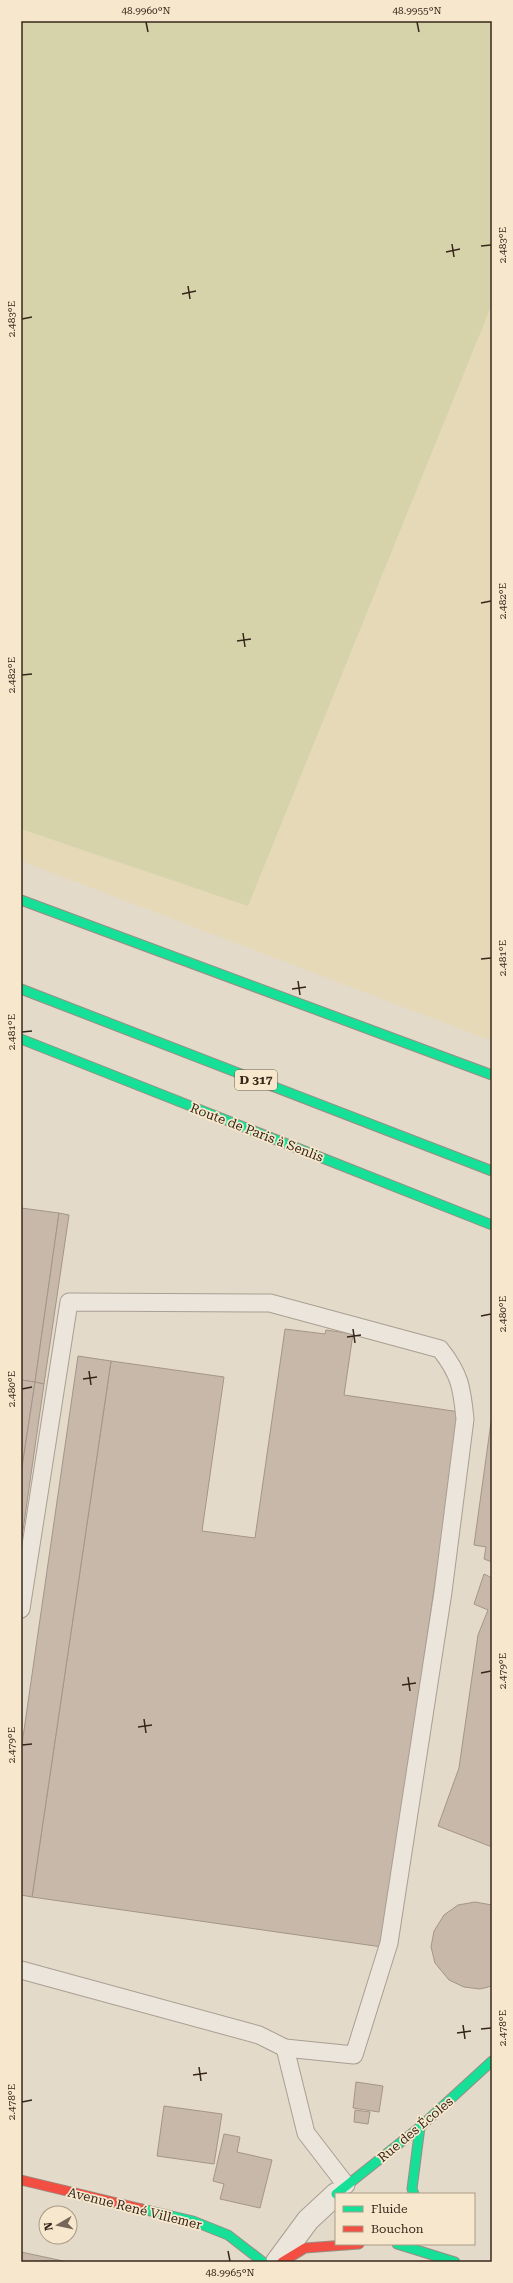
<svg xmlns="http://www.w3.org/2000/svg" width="513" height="2283" font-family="'Roboto Serif',serif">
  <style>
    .farmland { fill: #e5d9b8 }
    .green { fill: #d6d3aa }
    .building { fill: #c8b8aa; stroke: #a49589 }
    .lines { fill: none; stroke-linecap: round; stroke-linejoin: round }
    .lane-casing { stroke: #a99f93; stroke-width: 19 }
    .street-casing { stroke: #a99f93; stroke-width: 24 }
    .fast-casing { stroke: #988e83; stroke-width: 11 }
    .jam-casing { stroke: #988e83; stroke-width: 11 }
    .lane { stroke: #ece5db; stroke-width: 17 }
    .street { stroke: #ece5db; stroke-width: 22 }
    .fast { stroke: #16e098; stroke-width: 9 }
    .jam { stroke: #f24e42; stroke-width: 9 }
    .ticks { fill: none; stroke: #37271b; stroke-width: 1.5 }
    .labels { text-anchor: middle; stroke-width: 3.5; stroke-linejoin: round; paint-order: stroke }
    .shield { fill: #f7e8cd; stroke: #716150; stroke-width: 1 }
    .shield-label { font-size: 12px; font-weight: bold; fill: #37271b }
    .street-label { font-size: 13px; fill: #37271b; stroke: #f7e8cd }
    .neatline { fill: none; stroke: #37271b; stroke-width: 1.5 }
    .ticks-label { font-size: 10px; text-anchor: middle; fill: #37271b }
  </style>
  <rect width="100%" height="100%" fill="#e4dac9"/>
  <path class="farmland" d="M21,21H492V1041L21,861Z"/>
  <path class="green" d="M21,21H492V304L248,906L21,829Z"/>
  <g class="building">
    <path d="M21,1208L59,1213L35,1382L21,1380Z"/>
    <path d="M59,1213L69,1215L44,1384L35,1382Z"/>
    <path d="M285,1329L325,1334L326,1330L353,1334L344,1395L460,1412L382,1947L32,1897L111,1361L224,1377L202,1531L255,1538Z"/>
    <path d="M78,1356L111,1361L32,1897L21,1895V1751Z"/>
    <path d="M21,1380L35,1382L21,1474Z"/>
    <path d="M35,1382L44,1384L22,1537L21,1474Z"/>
    <path d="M492,1415V1562L484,1559L486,1547L474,1545Z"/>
    <path d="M484,1574L492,1578V1847L438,1826L459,1768L478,1635L488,1610L474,1604Z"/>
    <path d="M475,1902L492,1905V1986L480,1989L464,1987L449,1980L435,1963L431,1947L434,1931L444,1915L458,1905Z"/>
    <path d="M356,2082L383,2086L379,2112L353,2108Z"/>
    <path d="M164,2106L222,2114L214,2164L157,2156Z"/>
    <path d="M355,2110L370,2112L368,2124L354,2122Z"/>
    <path d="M224,2134L240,2137L237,2152L272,2160L260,2208L220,2199L224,2184L213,2181Z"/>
    <path d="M21,2252L68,2262H21Z"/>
  </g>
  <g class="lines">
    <defs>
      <g id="lane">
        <path d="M21,1609L69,1302L270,1303L440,1349C460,1374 462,1388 465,1419L443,1592L389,1943L354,2055L285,2048L259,2035L21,1970"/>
        <path d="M285,2048L306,2133L346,2185"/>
      </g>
      <path id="street" d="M277,2262L308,2220L336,2194"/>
      <g id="fast">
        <path d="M21,900L492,1075"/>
        <path d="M21,989L492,1171"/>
        <path d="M21,1039L492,1225"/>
        <path d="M336,2194L420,2127L492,2061"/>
        <path d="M414,2194L412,2189L420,2127"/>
        <path d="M142,2209L193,2221L228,2235L263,2262"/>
        <path d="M397,2244L455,2262"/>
      </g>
      <g id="jam">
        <path d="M21,2180L142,2209"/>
        <path d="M282,2262L305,2248L359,2244"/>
      </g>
    </defs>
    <use href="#lane" class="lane-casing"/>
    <use href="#street" class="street-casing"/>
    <use href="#fast" class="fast-casing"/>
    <use href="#jam" class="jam-casing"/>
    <use href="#lane" class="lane"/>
    <use href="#street" class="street"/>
    <use href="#fast" class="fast"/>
    <use href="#jam" class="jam"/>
  </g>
  <path class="ticks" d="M146,22L148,32M417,22L419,32M452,244L454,257M481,246L491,245M446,252L460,249M188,286L190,299M182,294L196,291M22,319L32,317M481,603L491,601M243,633L245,647M237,641L251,639M22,675L32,674M481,959L491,958M298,981L300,995M292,989L306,987M22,1032L32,1031M481,1316L491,1314M353,1329L355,1343M347,1337L361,1335M89,1371L91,1385M83,1379L97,1377M22,1389L32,1387M481,1673L491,1671M408,1677L410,1691M402,1685L416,1683M144,1719L146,1733M138,1727L152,1725M22,1745L32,1744M463,2025L465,2039M481,2029L491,2028M457,2033L471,2031M199,2067L201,2081M193,2075L207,2073M22,2102L32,2100M228,2251L230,2261"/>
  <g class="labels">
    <rect class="shield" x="235" y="1070" width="42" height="20" rx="3"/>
    <g class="shield-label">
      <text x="256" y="1084">D 317</text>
    </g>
    <g class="street-label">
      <text transform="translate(257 1132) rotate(21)" y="5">Route de Paris à Senlis</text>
      <text transform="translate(415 2129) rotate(-40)" y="5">Rue des Écoles</text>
      <text transform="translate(135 2208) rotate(14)" y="5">Avenue René Villemer</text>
    </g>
  </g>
  <rect width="513" height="2283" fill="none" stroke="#f7e8cd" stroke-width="44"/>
  <rect x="335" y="2193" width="140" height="52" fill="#f7e8cd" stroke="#aa9b86"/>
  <rect x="343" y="2206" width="20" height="6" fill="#16e098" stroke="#aa9b86"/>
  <text x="371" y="2213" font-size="12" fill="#37271b">Fluide</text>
  <rect x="343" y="2226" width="20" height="6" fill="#f24e42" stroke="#aa9b86"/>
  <text x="371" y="2233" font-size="12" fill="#37271b">Bouchon</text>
  <g transform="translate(58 2225) rotate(261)"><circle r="19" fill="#f7e8cd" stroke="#aa9b86"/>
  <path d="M0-3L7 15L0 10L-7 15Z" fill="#746658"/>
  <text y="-6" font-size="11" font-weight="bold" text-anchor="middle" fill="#37271b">N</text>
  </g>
  <rect x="22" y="22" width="469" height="2239" class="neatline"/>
  <g class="ticks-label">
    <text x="146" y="14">48.9960°N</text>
    <text x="417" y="14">48.9955°N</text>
    <text transform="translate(502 245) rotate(-90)" y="4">2.483°E</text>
    <text transform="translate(11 319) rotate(-90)" y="4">2.483°E</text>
    <text transform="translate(502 601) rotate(-90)" y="4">2.482°E</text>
    <text transform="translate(11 675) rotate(-90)" y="4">2.482°E</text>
    <text transform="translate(502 958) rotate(-90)" y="4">2.481°E</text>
    <text transform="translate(11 1032) rotate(-90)" y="4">2.481°E</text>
    <text transform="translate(502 1314) rotate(-90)" y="4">2.480°E</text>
    <text transform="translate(11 1389) rotate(-90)" y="4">2.480°E</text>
    <text transform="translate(502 1671) rotate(-90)" y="4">2.479°E</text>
    <text transform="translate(11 1745) rotate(-90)" y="4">2.479°E</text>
    <text transform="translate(502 2028) rotate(-90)" y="4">2.478°E</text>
    <text transform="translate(11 2102) rotate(-90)" y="4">2.478°E</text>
    <text x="230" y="2276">48.9965°N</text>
  </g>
</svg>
